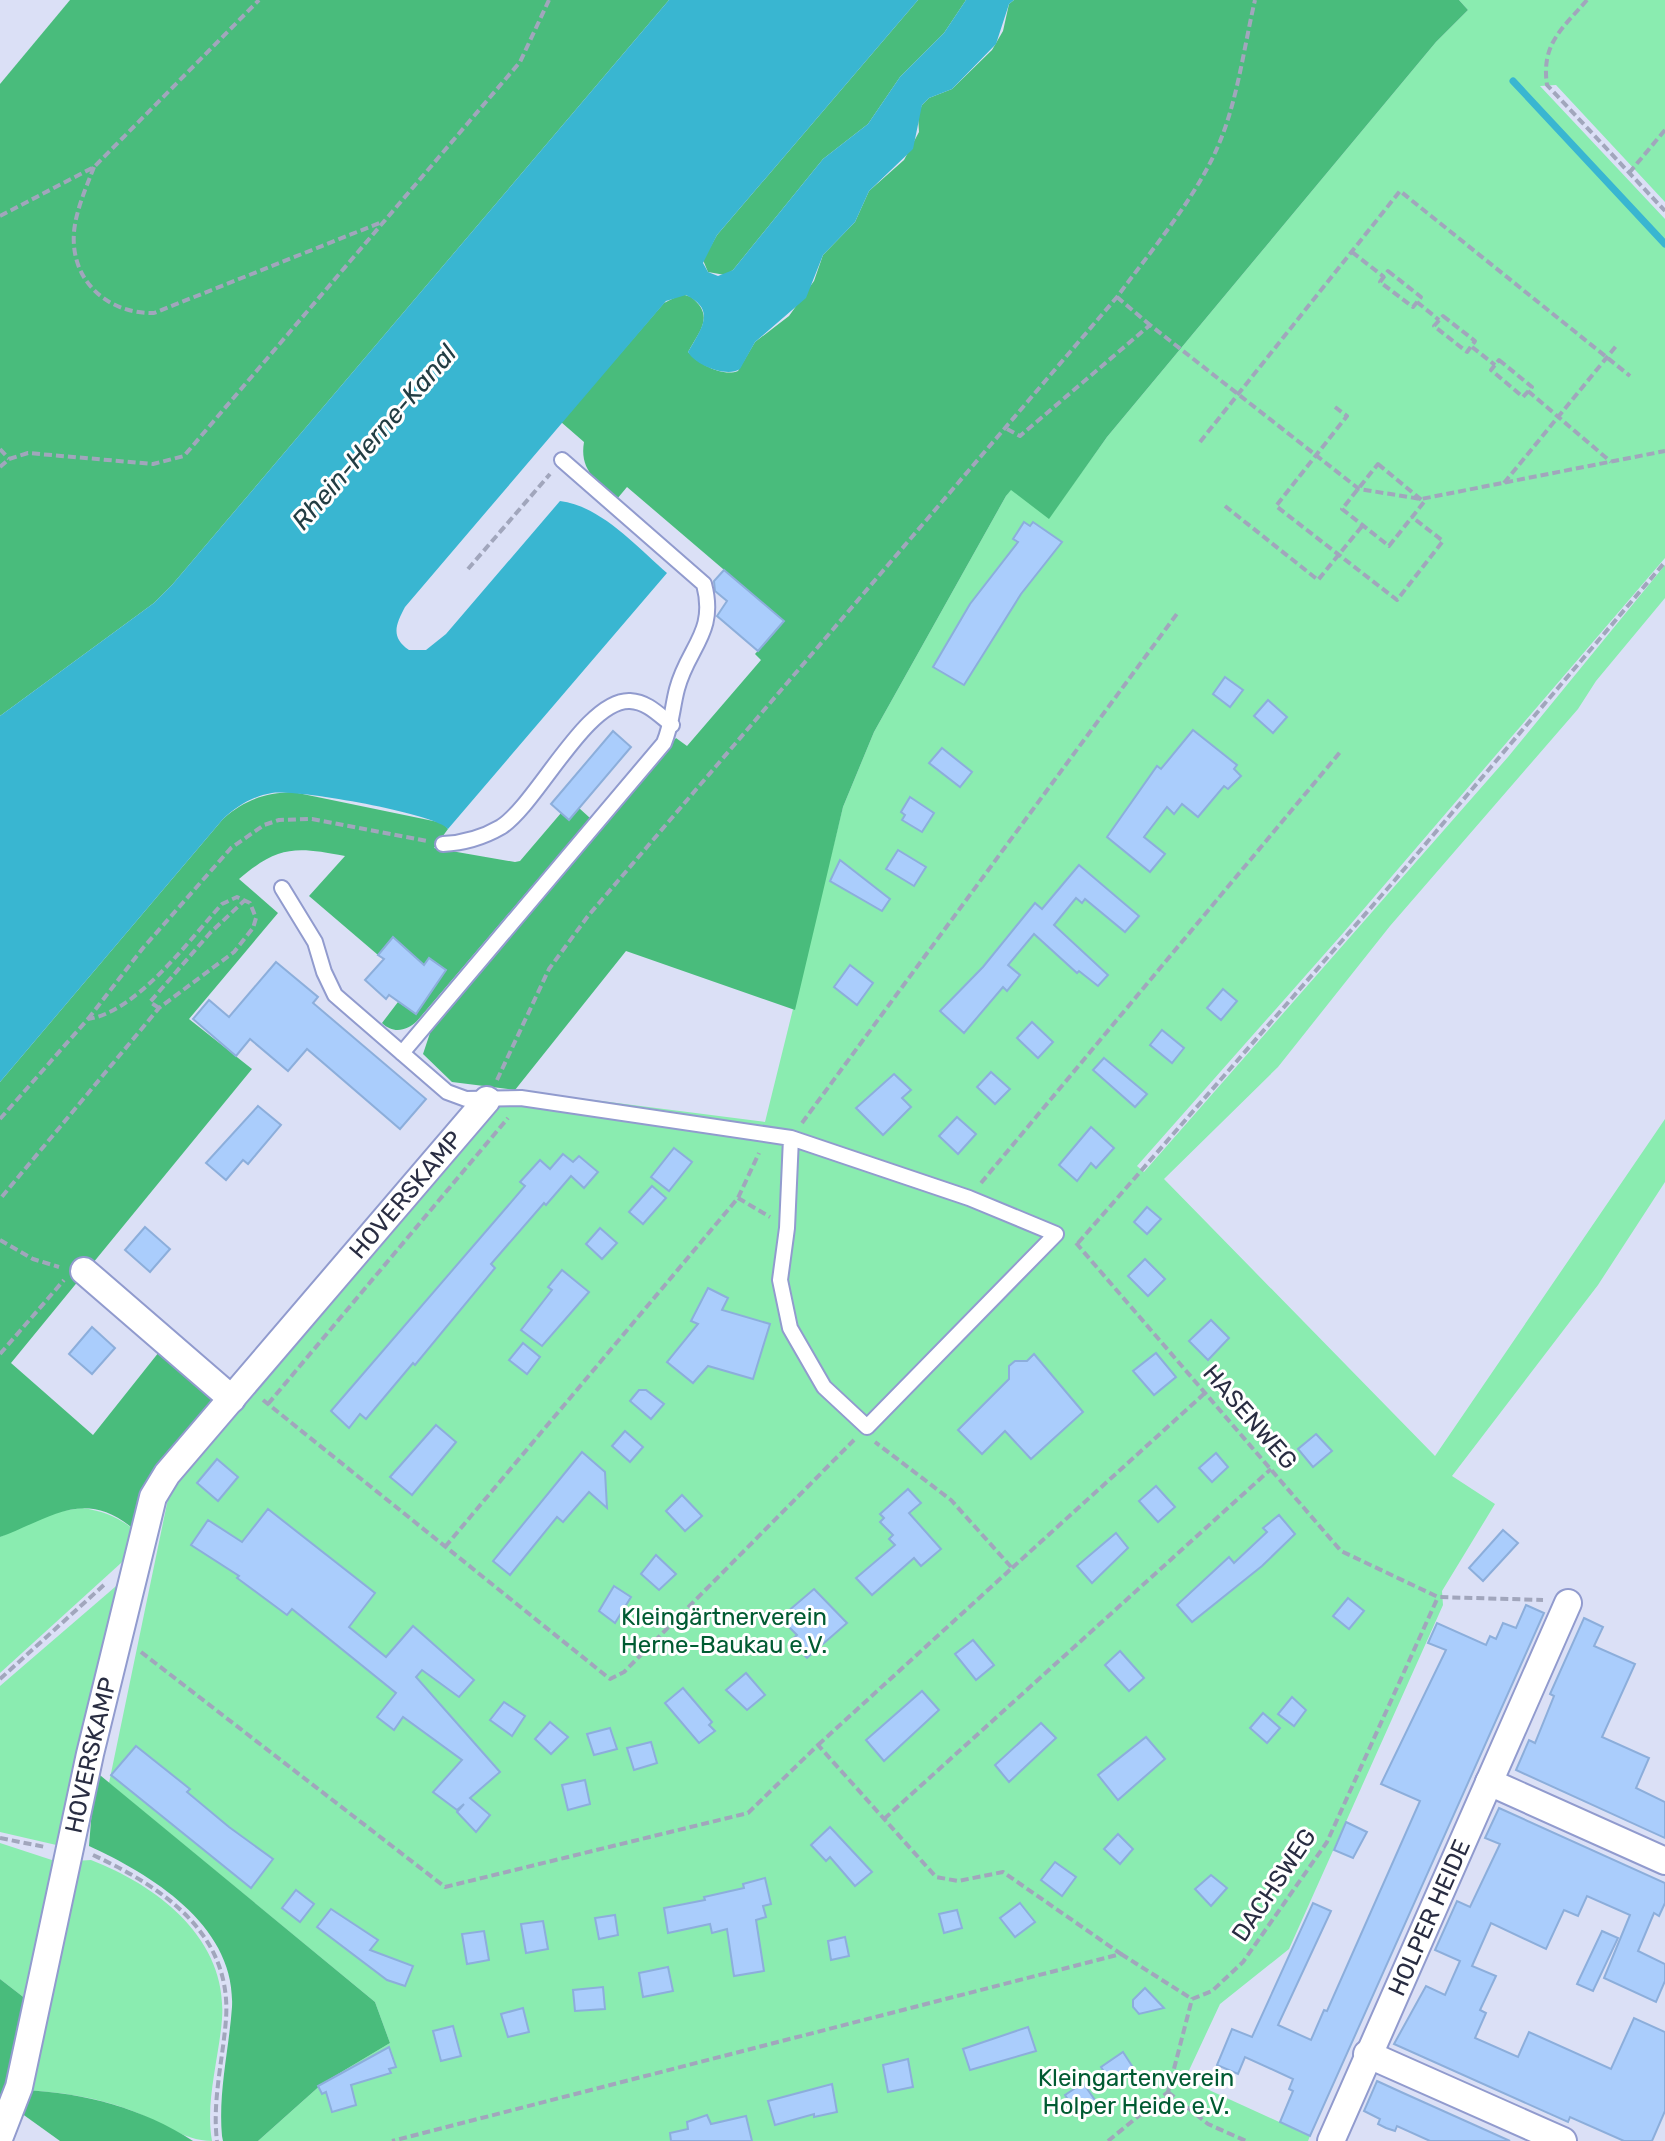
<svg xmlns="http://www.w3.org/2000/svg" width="1665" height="2141" font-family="Rubik,sans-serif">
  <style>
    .green { fill: #8aecb0 }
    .forest { fill: #49bc7c }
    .water { fill: #39b6d1 }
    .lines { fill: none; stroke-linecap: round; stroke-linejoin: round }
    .stream { stroke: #39b6d1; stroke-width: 7 }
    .building { fill: #aacdfc; stroke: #8caedb; stroke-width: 2 }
    .service-casing { stroke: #919bce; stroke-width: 18 }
    .minor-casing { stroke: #919bce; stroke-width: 30 }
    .path { stroke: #a1a6bc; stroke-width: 4; stroke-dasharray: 8 4; stroke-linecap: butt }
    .service { stroke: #fff; stroke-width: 14 }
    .minor { stroke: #fff; stroke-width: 26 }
    .labels { text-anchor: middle; stroke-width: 6; stroke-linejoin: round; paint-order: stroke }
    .street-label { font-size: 24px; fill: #292d42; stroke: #fff }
    .park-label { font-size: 24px; fill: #005b32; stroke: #fff }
    .water-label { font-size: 26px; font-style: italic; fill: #223d43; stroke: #fff }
  </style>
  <rect width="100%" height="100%" fill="#dbe0f6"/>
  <g class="green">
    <path d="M1459,0H1665V202L1556,85L1540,86L1665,219V558L1344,932L1137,1166L1144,1172L1508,757L1665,565V598L1596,681L1578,709L1390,926L1278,1067L1164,1179L1435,1456L1665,1119V1182L1598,1285L1452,1476L1495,1504L1442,1591L1443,1605L1289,1949L1220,2004L1185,2079L1310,2136L1308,2141H258L323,2083L390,2043L375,2002L109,1783L169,1494L515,1090L765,1122L843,807L874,732L1006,496L1011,489L1049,518L1107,437L1436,42L1468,10Z"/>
    <path d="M82,1508C104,1511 121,1518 138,1533L132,1553L0,1673V1537L50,1513Z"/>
    <path d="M122,1581L65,1847L0,1832V1686Z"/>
    <path d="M0,1843L61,1863L31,2003L0,1979Z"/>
    <path d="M91,1860C158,1886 228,1939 222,2019C219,2058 205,2102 212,2141C183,2141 158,2120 130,2110C96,2097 61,2092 24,2090L75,1861Z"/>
  </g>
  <g class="forest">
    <path d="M70,0H669L172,585L154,603L0,716V84Z"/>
    <path d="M918,0H966L944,33L900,77L868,124L823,159L733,270L725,275L708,272L703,260L717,235Z"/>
    <path d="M1014,0H1459L1468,10L1436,42L1107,437L1049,519L1011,490L1006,496L874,732L843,807L795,1010L626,951L515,1090L452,1082L423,1054L431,1030L676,738L687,746L761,660L755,654L784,621L627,487L617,499C598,482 579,471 584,442L561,422L664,303L682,294L691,297C715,316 700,330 688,352C698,364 723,377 738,371L755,342L789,316L814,281L823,255L855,222L869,191L904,160L919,132L918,115L922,105L929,98L952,89L992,50L1003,31L1009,4Z"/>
    <path d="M293,792L443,823L448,829L434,848L515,862L520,861L561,813L569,820L579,808L590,818L417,1021C407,1031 393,1034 382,1023L398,1002L416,1014L446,970L429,958L419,972L393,938L378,955L309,896L345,856C296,847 279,845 239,879L278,913L189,1019L252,1069L11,1363L93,1435L159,1352L216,1398L138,1533C86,1485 52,1518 0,1537V1082L223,819C244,800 264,793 293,792Z"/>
    <path d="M95,1771L375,2002L390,2043L323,2083L258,2141H223L222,2136C218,2093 229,2049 232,2007C236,1926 152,1875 89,1846Z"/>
    <path d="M0,1979L31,2003L4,2096L0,2094Z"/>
    <path d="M24,2090C85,2093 142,2108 193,2141H60L21,2113Z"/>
  </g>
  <path class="water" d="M669,0H918L717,235L703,263L708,272L718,276L733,270L823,159L868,124L900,77L944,33L966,0H1014L1009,4L996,44L952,89L929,98L922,105L913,149L869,191L855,222L823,255L806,298L755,342L740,369C727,378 695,365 688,352C701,329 717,310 686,295L666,301L405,607C396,624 390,637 409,650H426L446,634L560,501C601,506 637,547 667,573L448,829C434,813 296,789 272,793C253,796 237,806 223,819L0,1082V716L154,603L172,585Z"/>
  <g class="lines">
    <path class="stream" d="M1513,81L1665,244"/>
  </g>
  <g class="building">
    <path d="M1024,522L1030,526L1033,522L1062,542L1021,594L964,685L933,667L970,604L1018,542L1013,539Z"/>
    <path d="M724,570L784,621L758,651L717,616L727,601L715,591L714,581Z"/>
    <path d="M1225,677L1243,690L1230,707L1213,694Z"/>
    <path d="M1268,700L1287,717L1273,733L1254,716Z"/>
    <path d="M1193,730L1237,765L1234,769L1241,776L1228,789L1224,786L1198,817L1182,804L1174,814L1167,807L1144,837L1165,854L1150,872L1107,837L1157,766L1161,769Z"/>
    <path d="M613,731L631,747L569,820L551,804Z"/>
    <path d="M942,748L972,772L960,787L929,763Z"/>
    <path d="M910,797L934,813L922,832L902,820L905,815L901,812Z"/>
    <path d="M898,850L926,867L914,886L886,869Z"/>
    <path d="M840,860L890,899L882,911L830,881Z"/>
    <path d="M1079,865L1139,916L1125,932L1085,899L1082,903L1076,898L1054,925L1108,975L1098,986L1079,971L1077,973L1034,934L1008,965L1020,975L1007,991L1003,987L964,1033L940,1011L983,967L1035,903L1042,909Z"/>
    <path d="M393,937L424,965L429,958L446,970L416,1014L389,995L386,999L365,980L384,959L378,955Z"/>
    <path d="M276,962L318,997L313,1003L426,1099L400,1129L307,1049L288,1071L250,1039L236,1056L193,1019L209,1000L229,1017Z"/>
    <path d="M850,965L873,983L857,1005L834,987Z"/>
    <path d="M1223,989L1237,1001L1221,1020L1207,1008Z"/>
    <path d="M1032,1022L1053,1042L1038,1058L1017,1038Z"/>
    <path d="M1162,1030L1184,1048L1172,1063L1150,1045Z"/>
    <path d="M1104,1058L1147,1094L1135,1107L1093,1070Z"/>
    <path d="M991,1072L1010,1089L995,1104L977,1087Z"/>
    <path d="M894,1074L911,1090L902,1098L911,1107L883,1135L856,1108Z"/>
    <path d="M258,1106L281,1125L248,1164L243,1160L226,1180L206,1163Z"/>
    <path d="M957,1117L976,1134L958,1154L939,1136Z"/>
    <path d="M1091,1127L1114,1148L1096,1168L1091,1163L1077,1181L1059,1165Z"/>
    <path d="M674,1148L692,1162L669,1191L651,1177Z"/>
    <path d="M563,1154L573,1162L579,1156L598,1172L584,1188L571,1176L546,1205L544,1203L491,1264L495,1268L415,1365L413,1363L366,1419L360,1414L349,1428L331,1411L525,1186L520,1182L540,1160L550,1169Z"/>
    <path d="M652,1186L666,1198L643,1224L629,1212Z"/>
    <path d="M1147,1207L1161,1219L1147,1234L1134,1222Z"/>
    <path d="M145,1227L170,1249L150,1272L125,1250Z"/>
    <path d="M600,1228L617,1243L602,1259L586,1244Z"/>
    <path d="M1145,1259L1165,1279L1148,1296L1128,1276Z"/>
    <path d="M562,1270L589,1292L542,1346L521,1330L552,1290L548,1287Z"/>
    <path d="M708,1288L728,1298L722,1310L770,1324L753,1379L708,1366L693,1383L667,1362L698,1324L691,1321Z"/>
    <path d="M1211,1320L1229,1338L1208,1360L1189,1341Z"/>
    <path d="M92,1327L115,1348L92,1374L69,1354Z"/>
    <path d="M523,1343L540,1357L527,1374L509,1360Z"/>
    <path d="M1156,1353L1176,1377L1154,1395L1133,1371Z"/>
    <path d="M1034,1354L1083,1412L1031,1459L1005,1431L982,1454L958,1430L1009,1379V1366L1015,1361H1027Z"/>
    <path d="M639,1390H646L664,1404L651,1419L630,1401Z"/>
    <path d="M436,1425L456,1442L412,1495L390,1477Z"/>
    <path d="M625,1431L643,1447L630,1462L612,1446Z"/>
    <path d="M1316,1434L1332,1451L1313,1467L1298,1449Z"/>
    <path d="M582,1452L605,1472L607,1508L589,1492L563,1522L557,1517L510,1575L493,1561Z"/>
    <path d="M1216,1453L1228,1467L1212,1482L1199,1468Z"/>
    <path d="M217,1459L238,1477L218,1501L197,1483Z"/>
    <path d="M1156,1486L1175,1507L1158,1522L1139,1501Z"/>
    <path d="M908,1489L921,1503L909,1513L941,1549L921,1566L914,1558L872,1595L856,1578L895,1545L889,1539L893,1535L880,1522L884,1518L880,1514Z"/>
    <path d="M682,1495L702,1516L685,1531L666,1511Z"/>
    <path d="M268,1509L375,1593L349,1627L386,1657L413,1626L474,1680L459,1697L422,1670L416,1677L500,1772L470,1798L490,1815L476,1832L457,1812L464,1804L457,1810L433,1792L462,1760L403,1717L394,1730L377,1717L396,1693L292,1609L287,1615L237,1578L239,1576L191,1545L208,1520L242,1542Z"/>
    <path d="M1279,1515L1295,1534L1262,1566L1192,1622L1177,1605L1229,1557L1234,1563L1267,1532L1263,1528Z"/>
    <path d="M1503,1530L1518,1543L1483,1581L1469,1568Z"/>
    <path d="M1116,1533L1128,1548L1092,1583L1077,1566Z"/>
    <path d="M656,1555L676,1574L659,1590L641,1574Z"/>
    <path d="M614,1586L631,1597L615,1623L599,1611Z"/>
    <path d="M814,1589L847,1623L807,1658L790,1641L797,1635L780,1618Z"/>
    <path d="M1348,1598L1364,1611L1349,1629L1333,1616Z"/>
    <path d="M1526,1605L1544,1613L1310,2136L1280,2122L1293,2091L1289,2089L1293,2079L1245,2057L1238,2074L1217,2065L1232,2029L1252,2037L1313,1903L1331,1911L1278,2025L1311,2040L1324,2010L1327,2011L1420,1801L1381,1784L1446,1650L1428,1643L1437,1623L1486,1645L1490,1636L1496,1639L1503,1623L1516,1628Z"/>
    <path d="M1584,1618L1603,1627L1594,1646L1635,1664L1602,1737L1649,1758L1636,1788L1665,1802V1838L1516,1770L1529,1740L1535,1743L1554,1696L1550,1694Z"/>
    <path d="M973,1640L994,1665L976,1680L955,1654Z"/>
    <path d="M1120,1651L1144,1678L1129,1691L1105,1665Z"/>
    <path d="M746,1673L765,1695L747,1710L726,1690Z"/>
    <path d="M683,1688L712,1722L709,1725L715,1731L699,1743L665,1703Z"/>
    <path d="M922,1691L939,1710L884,1761L866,1740Z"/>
    <path d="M1292,1697L1306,1710L1294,1726L1278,1714Z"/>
    <path d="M504,1702L525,1716L512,1736L490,1720Z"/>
    <path d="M1263,1713L1280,1728L1267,1743L1250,1728Z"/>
    <path d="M550,1722L568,1737L551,1754L535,1739Z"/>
    <path d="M1041,1723L1056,1738L1009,1782L995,1765Z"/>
    <path d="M610,1728L617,1749L594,1755L587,1734Z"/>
    <path d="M1146,1737L1165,1759L1118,1800L1098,1775Z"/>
    <path d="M651,1742L657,1763L634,1770L627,1748Z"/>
    <path d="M136,1746L190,1789L187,1792L229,1827L273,1859L251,1888L111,1775Z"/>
    <path d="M585,1780L590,1804L568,1810L562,1785Z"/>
    <path d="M1499,1808L1665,1883V1903L1659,1916L1654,1913L1638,1951L1665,1964V1981L1656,2002L1604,1978L1630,1915L1587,1896L1578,1916L1564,1910L1546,1949L1491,1923L1472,1966L1496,1976L1480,2010L1486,2013L1475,2038L1518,2057L1529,2032L1611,2069L1634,2018L1665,2032V2111L1652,2141H1624L1570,2117L1568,2122L1394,2044L1426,1986L1445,1995L1460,1961L1435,1950L1457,1901L1470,1907L1500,1844L1485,1838Z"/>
    <path d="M1346,1822L1367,1832L1353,1858L1334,1850Z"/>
    <path d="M830,1827L872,1872L855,1886L830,1857L826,1861L811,1845Z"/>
    <path d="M1118,1834L1133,1849L1120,1864L1104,1849Z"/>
    <path d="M1055,1862L1076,1877L1062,1896L1041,1880Z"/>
    <path d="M1211,1875L1227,1888L1211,1906L1195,1889Z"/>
    <path d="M765,1878L771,1904L763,1906L766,1917L756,1920L764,1971L734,1976L727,1929L712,1933L710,1924L668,1933L664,1908L705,1900L704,1897L744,1888L743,1884Z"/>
    <path d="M296,1890L314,1904L300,1922L282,1908Z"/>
    <path d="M1020,1903L1035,1922L1015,1937L1000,1918Z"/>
    <path d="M331,1909L378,1940L370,1950L413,1966L405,1986L387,1980L317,1927Z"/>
    <path d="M957,1910L962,1928L944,1933L939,1914Z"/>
    <path d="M615,1915L618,1935L599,1939L595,1918Z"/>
    <path d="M543,1921L548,1949L526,1953L521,1924Z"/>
    <path d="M484,1931L489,1960L467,1964L462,1934Z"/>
    <path d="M1602,1931L1618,1938L1593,1991L1577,1984Z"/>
    <path d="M845,1937L849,1956L831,1960L828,1941Z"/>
    <path d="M668,1967L673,1991L643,1997L639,1973Z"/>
    <path d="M603,1987L605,2009L575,2011L573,1990Z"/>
    <path d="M1145,1988L1164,2008L1139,2014L1133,2007V2000Z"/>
    <path d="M523,2008L529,2032L508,2037L501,2014Z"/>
    <path d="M453,2026L461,2056L441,2061L433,2031Z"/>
    <path d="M1028,2027L1036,2051L970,2070L963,2049Z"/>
    <path d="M389,2047L396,2067L389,2069L391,2073L351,2085L356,2105L332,2112L326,2092L322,2094L318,2086Z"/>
    <path d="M1123,2052L1134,2069L1112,2084L1101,2067Z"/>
    <path d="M908,2059L913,2087L888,2092L883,2065Z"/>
    <path d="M1377,2081L1401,2092L1510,2141H1430L1397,2126L1395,2131L1386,2128L1378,2124L1380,2119L1364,2111Z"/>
    <path d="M1083,2083L1097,2103L1078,2115L1065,2095Z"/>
    <path d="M832,2084L837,2112L814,2117V2114L775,2125L768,2101Z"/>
    <path d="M707,2115L711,2124L746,2116L752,2141H671L670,2133L688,2129L687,2122Z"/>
  </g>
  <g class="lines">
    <defs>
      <g id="service">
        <path d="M443,844C464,843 482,838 501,827C537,804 586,699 630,701C648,702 659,715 672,725"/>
        <path d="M282,888L315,942L324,972L335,995L447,1092L466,1099L521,1098L791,1138L969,1198L1056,1234L867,1427L824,1387L790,1328L780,1280L787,1228L791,1138"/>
        <path d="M402,1053L664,743C672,724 672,708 677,689C688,647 717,633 704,584L562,460"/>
      </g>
      <g id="minor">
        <path d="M84,1271L232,1399"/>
        <path d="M1489,1782L1665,1861"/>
        <path d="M1367,2054L1563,2141"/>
        <path id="s1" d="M0,2136L19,2087L90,1754L153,1497L167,1474L487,1100"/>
        <path id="s2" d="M1331,2141L1568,1603"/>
      </g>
    </defs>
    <use href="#service" class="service-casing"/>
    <use href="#minor" class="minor-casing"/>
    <g class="path">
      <path d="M1587,0C1562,29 1541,44 1547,85L1665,211"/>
      <path d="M94,167C86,188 76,210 74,232C70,281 108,314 154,313L382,222"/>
      <path d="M1629,173L1665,130"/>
      <path d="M0,216L94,167L259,0"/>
      <path d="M1352,252L1384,277"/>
      <path d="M1388,271L1421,297L1413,307L1380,282Z"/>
      <path d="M1117,297L1150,325"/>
      <path d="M1417,302L1439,320"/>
      <path d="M1443,316L1475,341L1467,352L1434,326Z"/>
      <path d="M1472,347L1495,365"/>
      <path d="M1499,360L1532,387L1523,397L1491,370Z"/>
      <path d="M1528,391L1611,462"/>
      <path d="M1335,407L1347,416L1276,506L1397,600L1443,541L1412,517"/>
      <path d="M1007,429L1020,436L1150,325L1359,489L1421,499L1665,451"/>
      <path d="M1200,442L1400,191L1630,376"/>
      <path d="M0,449L9,459"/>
      <path d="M1378,464L1424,502L1389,546L1342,509Z"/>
      <path d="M0,467L9,459L28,453L153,464L184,456L520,62L549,0"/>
      <path d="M1504,483L1617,345"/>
      <path d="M1225,506L1318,580L1363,525"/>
      <path d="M468,569L550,474"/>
      <path d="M159,1008L150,1002L210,933L244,901"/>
      <path d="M88,1019L143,948L231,848L264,825L279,820L312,819L427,841"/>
      <path d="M497,1080L549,969L588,916L1117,297C1150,252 1190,205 1214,155C1237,107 1243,51 1255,0"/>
      <path d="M0,1119L88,1019C137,1012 190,939 222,904L237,897L250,903L256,918L253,928L234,952L159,1008L0,1199"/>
      <path d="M802,1123L1179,611"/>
      <path d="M981,1183L1341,751"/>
      <path d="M738,1198L770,1217"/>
      <path d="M0,1240L33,1259L59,1267"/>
      <path d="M1076,1243L1341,1551L1438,1597L1543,1600"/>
      <path d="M1078,1243L1395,880L1665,562"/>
      <path d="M0,1354L64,1280"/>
      <path d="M263,1400L610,1679L624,1672L854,1440"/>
      <path d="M268,1404L508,1118"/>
      <path d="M445,1547L738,1198L759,1153"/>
      <path d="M1012,1568L1205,1393"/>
      <path d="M141,1652L445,1887L748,1813L818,1745L936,1877L958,1881L1003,1872L1121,1954L392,2141"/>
      <path d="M0,1679L105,1584"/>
      <path d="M818,1745L1012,1568L951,1500L875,1442"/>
      <path d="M884,1819L1271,1469"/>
      <path d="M0,1838L45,1847"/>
      <path d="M93,1855C162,1887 232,1933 226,2019C223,2059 212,2101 217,2141"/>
      <path d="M1121,1954L1192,1999"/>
      <path d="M1168,2092L1192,1999L1212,1991L1243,1962L1327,1842L1438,1597"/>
      <path d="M1168,2092L1208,2124L1246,2141"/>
      <path d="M1108,2141L1168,2092"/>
    </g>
    <use href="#service" class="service"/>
    <use href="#minor" class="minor"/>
  </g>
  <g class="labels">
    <g class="street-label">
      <text dy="8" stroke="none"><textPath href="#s1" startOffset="1052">HOVERSKAMP</textPath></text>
      <text transform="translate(1250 1417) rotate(49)" y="8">HASENWEG</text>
      <text dy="8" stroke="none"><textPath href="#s1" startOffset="392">HOVERSKAMP</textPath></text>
      <text transform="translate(1274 1885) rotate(-56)" y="8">DACHSWEG</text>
      <text dy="8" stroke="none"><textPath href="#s2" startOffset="244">HOLPER HEIDE</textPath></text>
    </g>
    <g class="park-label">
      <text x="724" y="1625">Kleingärtnerverein<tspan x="724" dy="28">Herne-Baukau e.V.</tspan></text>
      <text x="1136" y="2086">Kleingartenverein<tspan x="1136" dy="28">Holper Heide e.V.</tspan></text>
    </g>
    <g class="water-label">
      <text transform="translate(374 437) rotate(-49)" y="9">Rhein-Herne-Kanal</text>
    </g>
  </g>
</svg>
